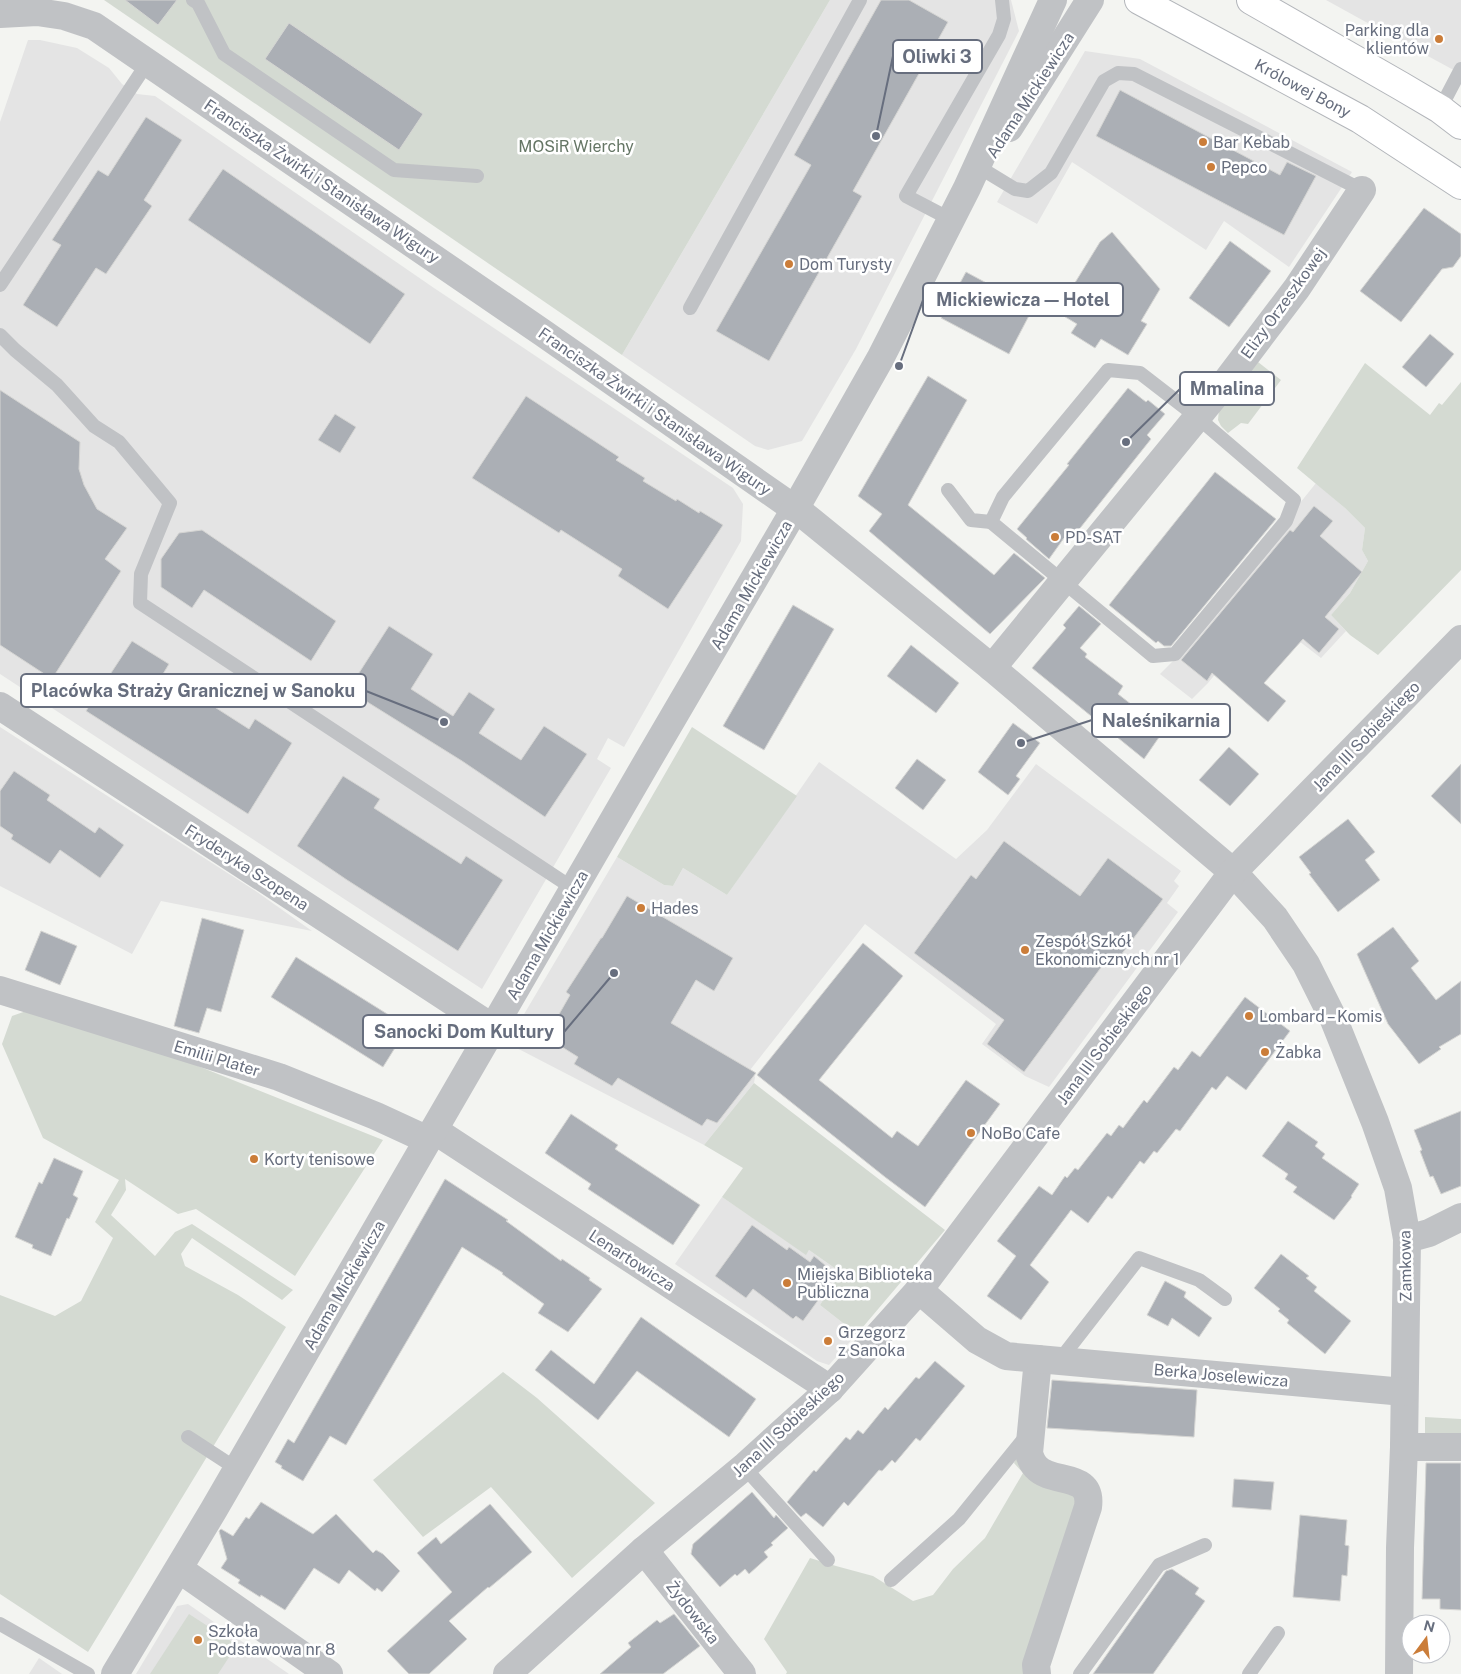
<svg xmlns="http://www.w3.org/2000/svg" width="1461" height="1674" font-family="'Public Sans',sans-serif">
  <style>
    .built { fill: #e4e4e4 }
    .green { fill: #d4dad2 }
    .building { fill: #abafb5; stroke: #d5d5d3 }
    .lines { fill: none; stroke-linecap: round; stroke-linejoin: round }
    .secondary-casing { stroke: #b2b5ba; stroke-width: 30 }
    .service { stroke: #c0c2c5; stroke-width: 14 }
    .minor { stroke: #c0c2c5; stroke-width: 28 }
    .tertiary { stroke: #c0c2c5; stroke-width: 28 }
    .secondary { stroke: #fff; stroke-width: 28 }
    .poi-dot { fill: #cb7d39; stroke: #fff; stroke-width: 2 }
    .labels { text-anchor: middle; stroke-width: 5; stroke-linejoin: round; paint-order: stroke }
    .poi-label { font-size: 16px; fill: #676e7e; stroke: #fff; text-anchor: start }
    .street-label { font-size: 16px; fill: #676e7e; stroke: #fff }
    .park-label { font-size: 16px; fill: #657665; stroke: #fff }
    .leader { fill: none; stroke: #676e7e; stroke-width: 2 }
    .callout-dot { fill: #676e7e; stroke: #fff; stroke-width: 2 }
    .callout { fill: #fff; stroke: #676e7e; stroke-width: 2 }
    .callout-label { font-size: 18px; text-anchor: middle; font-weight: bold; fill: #676e7e }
  </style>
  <rect width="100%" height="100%" fill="#f3f4f1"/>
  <g class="built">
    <path d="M830,0H1011L1019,31L856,349L802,441L768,450L755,446L622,355Z"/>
    <path d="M1326,0H1461V74L1413,48Z"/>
    <path d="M28,40H40L77,48L109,68L122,84L137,94L155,96L434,288L733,488L743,504L741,541L624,747L608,738L597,759L611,768L482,989L0,674V122Z"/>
    <path d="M1085,51L1140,59L1352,172L1289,267L1224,221L1206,250L1072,162L1037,224L997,202Z"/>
    <path d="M1316,483L1345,508L1365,528L1362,550L1368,561L1350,593L1331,615L1346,631L1321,658L1264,614L1208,683L1192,699L1160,674L1178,656Z"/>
    <path d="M0,727L257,892L312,931L161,901L132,954L0,886Z"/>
    <path d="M819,762L956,859L987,830L1036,764L1181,871L1174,881L1179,886L1167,903L1178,912L1049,1087L1025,1076L982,1044L996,1024L865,924L750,1070L755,1077L754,1083L704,1145L507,1043L617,857L664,885L673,886L683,868L727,895Z"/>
    <path d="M722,1197L806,1254L809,1250L836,1269L834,1282L820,1305L857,1334L829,1365L817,1361L675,1264Z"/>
    <path d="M188,1604L289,1674H136L177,1606Z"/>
    <path d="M39,1658L62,1674H29Z"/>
  </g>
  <g class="green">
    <path d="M104,0H830L622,355Z"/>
    <path d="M1258,362L1281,380L1248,424L1241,423L1228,433L1221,426L1218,420L1219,409Z"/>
    <path d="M1365,363L1430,415L1439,403L1442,405L1461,382V570L1378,655L1350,635L1331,615L1350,593L1368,561L1362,550L1365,528L1345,508L1297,468Z"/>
    <path d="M692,727L797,796L727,895L683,868L673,886L664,885L617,857Z"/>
    <path d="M29,1010L175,1054L198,1066L383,1140L295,1276L196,1209L178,1214L125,1179L126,1190L111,1215L155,1256L175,1232L192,1224L293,1290L282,1300L192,1238L181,1254L185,1266L238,1295L286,1327L88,1652L0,1594V1295L55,1316L81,1301L113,1238L95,1222L119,1180L43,1138L2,1044L12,1016Z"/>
    <path d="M754,1083L945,1230L857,1334L820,1305L834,1282L830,1279L836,1269L809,1250L806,1255L722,1197L743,1168L704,1145Z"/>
    <path d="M503,1372L537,1398L655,1503L572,1578L491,1487L423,1537L373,1480Z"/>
    <path d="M1425,1417L1461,1419V1439L1425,1435Z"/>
    <path d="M1016,1458L1075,1494L1079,1511L1028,1674H786L787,1672L764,1639L810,1558L836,1566L873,1576L913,1601L933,1595L953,1569L985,1538L1023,1473L1014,1463Z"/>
    <path d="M189,1614L237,1645L218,1674H150Z"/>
  </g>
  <g class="building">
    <path d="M125,0H177L158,25Z"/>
    <path d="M881,0H909L948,22L853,191L862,196L769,361L716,331L811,165L794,155Z"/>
    <path d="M289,23L423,114L399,150L265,59Z"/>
    <path d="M1120,90L1280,175L1287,162L1316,176L1284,235L1096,136Z"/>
    <path d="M146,117L182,140L144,200L152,206L106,274L96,268L57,327L23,305L61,245L52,240L98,170L108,176Z"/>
    <path d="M223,169L405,294L370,344L188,220Z"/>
    <path d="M1424,208L1461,234V256L1453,267L1442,269L1401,322L1360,291Z"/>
    <path d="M1112,232L1160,289L1141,321L1147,324L1128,355L1101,339L1095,348L1071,333L1077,324L1057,312L1100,242Z"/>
    <path d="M1230,241L1271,271L1229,327L1189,298Z"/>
    <path d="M966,272L1033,308L1009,354L941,318Z"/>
    <path d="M1430,334L1454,354L1426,387L1402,367Z"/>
    <path d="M928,376L967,400L908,505L994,575L1014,553L1045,578L990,634L869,531L882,514L858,496Z"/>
    <path d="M1128,388L1146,402L1148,400L1165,414L1147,435L1151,439L1069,542L1064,538L1049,559L1026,539L1027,538L1017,529L1069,465L1067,464Z"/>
    <path d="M0,390L80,442L79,469L84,485L97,509L127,528L105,559L121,571L52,679L0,645Z"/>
    <path d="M526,396L619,457L616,460L645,478L643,481L676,501L677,499L699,513L700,511L723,525L668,609L618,576L622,569L561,530L559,533L472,478Z"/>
    <path d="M335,414L356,427L340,453L318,440Z"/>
    <path d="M1215,472L1276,519L1171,646H1164L1158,641L1156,643L1109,605Z"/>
    <path d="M1314,506L1333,521L1320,536L1362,572L1325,617L1339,629L1319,653L1303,639L1264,683L1286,701L1268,722L1212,673L1207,681L1181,660L1290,530L1293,532Z"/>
    <path d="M202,530L336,621L311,661L204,590L192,608L161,587V559L179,533Z"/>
    <path d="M793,605L834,629L764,750L723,726Z"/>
    <path d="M1079,606L1101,624L1080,648L1087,654L1085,657L1123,686L1118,694L1141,712L1159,706L1173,717L1144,759L1032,668L1066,628L1063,625Z"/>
    <path d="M389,626L433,654L411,689L453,716L469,692L495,709L479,733L521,760L544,726L587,754L545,817L462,761L348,690Z"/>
    <path d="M132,641L169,664L163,674L249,729L255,719L292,743L248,814L86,711Z"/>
    <path d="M911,645L959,683L936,713L887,676Z"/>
    <path d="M1013,723L1040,743L1016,776L1020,779L1008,795L978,772Z"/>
    <path d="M1229,747L1259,774L1230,806L1199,780Z"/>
    <path d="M917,759L946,780L923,810L895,788Z"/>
    <path d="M1461,764V824L1431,796Z"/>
    <path d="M14,771L50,795L47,800L95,833L99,827L124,845L100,878L60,850L50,864L11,839L13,835L0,826V791Z"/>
    <path d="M343,776L380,799L374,808L461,864L466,856L503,880L458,951L347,880L297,846Z"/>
    <path d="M1348,819L1375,852L1365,860L1380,880L1338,912L1309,874L1311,873L1299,857Z"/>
    <path d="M1004,841L1080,896L1108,858L1163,899L1118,959L1111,954L1024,1072L987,1044L1004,1020L914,953L971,875L976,879Z"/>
    <path d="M627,896L733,958L714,991L696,980L671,1023L756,1073L717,1123L707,1119L702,1126L618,1078L612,1086L574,1064L578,1057L546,1037L570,995L566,992L601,938H602Z"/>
    <path d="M202,918L244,930L221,1012L207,1008L199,1033L174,1026Z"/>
    <path d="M1393,927L1419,961L1411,968L1436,1000L1461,981V1034L1439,1047L1441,1049L1419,1064L1388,1024L1357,954Z"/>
    <path d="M41,931L77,946L60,985L25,970Z"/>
    <path d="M863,943L903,976L819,1080L892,1138L897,1131L918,1146L966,1080L1000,1104L925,1207L885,1177L757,1075Z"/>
    <path d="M296,957L408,1027L383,1067L271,997Z"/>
    <path d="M1245,997L1290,1031L1246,1090L1227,1076L1216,1090L1212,1087L1180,1131L1176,1129L1157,1153L1154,1151L1144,1164L1140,1161L1112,1199L1108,1196L1088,1223L1071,1210L1030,1265L1049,1282L1021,1320L987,1296L1016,1256L997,1241L1039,1186L1052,1195L1065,1176L1067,1178L1075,1168L1078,1170L1107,1133L1111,1136L1119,1125L1123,1128L1144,1100L1147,1103L1174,1067L1178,1070L1192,1051L1200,1057Z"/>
    <path d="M1461,1111V1186L1441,1194L1433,1176L1430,1177L1420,1151L1422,1150L1414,1130Z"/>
    <path d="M571,1114L618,1145L615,1149L700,1205L673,1245L588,1189L591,1184L545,1153Z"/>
    <path d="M1288,1121L1318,1142L1315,1146L1325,1154L1322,1158L1359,1184L1351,1196L1352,1197L1334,1220L1293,1192L1297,1187L1285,1179L1288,1174L1262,1156Z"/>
    <path d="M54,1158L83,1171L73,1195L78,1198L69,1219L67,1218L51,1256L32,1248L33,1245L15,1237L39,1182L42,1184Z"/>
    <path d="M445,1179L508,1220L506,1221L561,1261L562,1259L590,1278L589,1280L602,1289L568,1332L538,1313L544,1304L502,1274L503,1273L462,1247L346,1445L330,1436L303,1481L281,1468L282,1466L275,1462L288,1439L294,1443Z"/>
    <path d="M752,1225L787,1250L789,1247L810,1262L814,1256L831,1270L824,1279L830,1284L803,1321L796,1316L793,1319L753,1289L746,1298L715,1276Z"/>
    <path d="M1281,1254L1309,1276L1306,1278L1317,1287L1314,1291L1351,1321L1325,1354L1287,1323L1289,1320L1278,1311L1280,1309L1254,1288Z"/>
    <path d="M1165,1281L1186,1292L1184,1297L1212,1318L1199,1337L1172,1318L1168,1326L1147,1315Z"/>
    <path d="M641,1317L756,1399L729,1437L637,1371L598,1420L535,1370L551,1350L594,1384Z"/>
    <path d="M935,1361L965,1386L920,1441L916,1438L895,1463L892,1460L882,1471L879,1470L848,1506L844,1502L823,1527L806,1513L801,1517L787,1502L814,1470L816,1472L846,1437L850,1440L858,1430L863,1434L885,1407L888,1410L916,1377L919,1379Z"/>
    <path d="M1052,1380L1197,1390L1194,1437L1047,1428Z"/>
    <path d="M1426,1463H1461V1610L1440,1609V1599H1422Z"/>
    <path d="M1234,1479L1274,1482L1271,1510L1232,1507Z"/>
    <path d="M752,1492L774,1518L776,1515L788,1528L771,1543L773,1545L764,1552L768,1557L749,1574L745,1569L737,1576L735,1574L720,1587L691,1554L693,1544Z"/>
    <path d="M261,1502L313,1534L336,1514L373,1553L376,1550L383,1554L400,1571L382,1592L377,1588L375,1591L349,1570L339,1584L314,1568L285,1610L261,1595L260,1597L238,1583L240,1580L221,1568L227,1559L219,1531L221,1529L233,1536L246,1517L249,1519Z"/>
    <path d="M490,1504L532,1552L489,1588L488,1587L449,1621L467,1639L429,1674H409L387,1651L452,1592L417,1553L436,1537L441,1544Z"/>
    <path d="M1300,1515L1347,1520L1345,1545L1349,1546L1347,1576L1342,1575L1340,1601L1293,1597Z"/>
    <path d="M1172,1569L1199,1588L1195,1594L1205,1601L1153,1674H1093L1166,1571Z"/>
    <path d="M674,1614L700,1646L663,1674H600L631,1647L628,1643L657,1620L660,1623Z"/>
  </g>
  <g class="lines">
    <defs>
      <g id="secondary">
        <path d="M1139,0L1360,119L1461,185"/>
        <path d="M1251,0L1401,86L1440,109L1461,125"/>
      </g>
    </defs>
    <use href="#secondary" class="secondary-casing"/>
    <g class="service">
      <path d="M193,0L198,3L224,54L394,170L477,176"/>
      <path d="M1440,109L1461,69"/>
      <path d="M982,169L1015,189L1028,191L1051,173L1104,81L1118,73L1134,74L1362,190"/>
      <path d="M950,219L906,196L999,35L1004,19L1002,0"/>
      <path d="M0,285L148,62"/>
      <path d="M690,308L860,0"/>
      <path d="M0,335L15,350L57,385L94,426L119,442L170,503L141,574L140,603L574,889"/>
      <path d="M1108,370L1140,373L1197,417L1294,500L1286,521L1175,654L1153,656L991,522L1003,497Z"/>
      <path d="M948,490L971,520L991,522"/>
      <path d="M1059,1361L1139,1258L1199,1280L1225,1299"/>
      <path d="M188,1437L237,1469"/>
      <path d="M744,1467L828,1560"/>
      <path d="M891,1580L959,1519L1027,1435"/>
      <path d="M0,1624L88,1674"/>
      <path d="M1080,1674L1159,1565L1205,1545"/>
      <path d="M1249,1674L1278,1633"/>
    </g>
    <g class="minor">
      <path d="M0,14L37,12L64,16L94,26L543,333L805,516L992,668L1233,872L1275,918L1306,964L1334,1020L1375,1122L1398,1188L1407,1239L1404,1447L1400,1548L1399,1674"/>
      <path d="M992,668L1222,387L1297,288L1362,190"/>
      <path d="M0,706L493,1028"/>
      <path d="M0,990L279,1077L376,1116L428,1140"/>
      <path d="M434,1130L830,1389"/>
      <path d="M1407,1239L1429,1233L1461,1217"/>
      <path d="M919,1290L977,1340L1006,1356L1038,1359L1029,1453C1030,1457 1032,1463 1036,1467C1052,1485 1093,1471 1088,1507L1036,1665L1037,1674"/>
      <path d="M1038,1359L1404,1392"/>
      <path d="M1404,1447H1461"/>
      <path d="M644,1550L742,1674"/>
      <path d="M179,1569L329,1674"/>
      <path d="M507,1674L644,1550L744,1467L830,1389L919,1290L1233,872"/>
    </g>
    <g class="tertiary">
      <path d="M1009,128L1090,0"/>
      <path d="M1233,872L1461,639"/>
      <path d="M115,1674L213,1511L647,762L795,509L880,359L967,188L1053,0"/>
    </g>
    <use href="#secondary" class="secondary"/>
  </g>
  <g class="poi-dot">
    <circle cx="1439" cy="39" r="5"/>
    <circle cx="1203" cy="142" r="5"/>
    <circle cx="1211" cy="167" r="5"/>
    <circle cx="789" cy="264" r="5"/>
    <circle cx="1055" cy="537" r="5"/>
    <circle cx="641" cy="908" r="5"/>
    <circle cx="1025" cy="950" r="5"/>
    <circle cx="1249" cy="1016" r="5"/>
    <circle cx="1265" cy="1052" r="5"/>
    <circle cx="971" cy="1133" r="5"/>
    <circle cx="254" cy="1159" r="5"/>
    <circle cx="787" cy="1283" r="5"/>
    <circle cx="828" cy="1341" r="5"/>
    <circle cx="198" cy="1640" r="5"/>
  </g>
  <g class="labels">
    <g class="poi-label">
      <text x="1429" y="36" text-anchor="end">Parking dla<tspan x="1429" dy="18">klientów</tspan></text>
      <text x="1213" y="148">Bar Kebab</text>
      <text x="1221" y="173">Pepco</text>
      <text x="799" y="270">Dom Turysty</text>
      <text x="1065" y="543">PD-SAT</text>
      <text x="651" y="914">Hades</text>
      <text x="1035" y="947">Zespół Szkół<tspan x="1035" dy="18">Ekonomicznych nr 1</tspan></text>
      <text x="1259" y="1022">Lombard – Komis</text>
      <text x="1275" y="1058">Żabka</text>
      <text x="981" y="1139">NoBo Cafe</text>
      <text x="264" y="1165">Korty tenisowe</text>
      <text x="797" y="1280">Miejska Biblioteka<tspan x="797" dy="18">Publiczna</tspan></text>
      <text x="838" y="1338">Grzegorz<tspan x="838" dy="18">z Sanoka</tspan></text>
      <text x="208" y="1637">Szkoła<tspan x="208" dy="18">Podstawowa nr 8</tspan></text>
    </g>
    <g class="street-label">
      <text transform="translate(1303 88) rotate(28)" y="6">Królowej Bony</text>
      <text transform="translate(1030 95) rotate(-57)" y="6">Adama Mickiewicza</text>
      <text transform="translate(322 181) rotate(34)" y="6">Franciszka Żwirki i Stanisława Wigury</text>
      <text transform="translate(1283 303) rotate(-54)" y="6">Elizy Orzeszkowej</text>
      <text transform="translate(655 411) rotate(35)" y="6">Franciszka Żwirki i Stanisława Wigury</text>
      <text transform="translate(751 585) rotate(-60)" y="6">Adama Mickiewicza</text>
      <text transform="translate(1366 736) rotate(-46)" y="6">Jana III Sobieskiego</text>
      <text transform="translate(247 867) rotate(33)" y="6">Fryderyka Szopena</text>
      <text transform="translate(547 935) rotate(-60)" y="6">Adama Mickiewicza</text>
      <text transform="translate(1104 1044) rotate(-53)" y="6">Jana III Sobieskiego</text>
      <text transform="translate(217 1058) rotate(17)" y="6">Emilii Plater</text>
      <text transform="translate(632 1260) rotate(33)" y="6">Lenartowicza</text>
      <text transform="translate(1405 1266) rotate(-91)" y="6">Zamkowa</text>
      <text transform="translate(344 1285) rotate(-60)" y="6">Adama Mickiewicza</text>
      <text transform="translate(1221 1375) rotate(5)" y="6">Berka Joselewicza</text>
      <text transform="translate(788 1424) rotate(-43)" y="6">Jana III Sobieskiego</text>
      <text transform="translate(693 1612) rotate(52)" y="6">Żydowska</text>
    </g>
    <g class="park-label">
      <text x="576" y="152">MOSiR Wierchy</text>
    </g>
  </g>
  <path class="leader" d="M876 136L893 56M899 366L923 300M1126 442L1180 389M444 722L366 691M1021 743L1092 720M614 973L564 1032"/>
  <g class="callout-dot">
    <circle cx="876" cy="136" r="5"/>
    <circle cx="899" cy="366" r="5"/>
    <circle cx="1126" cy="442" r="5"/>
    <circle cx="444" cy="722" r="5"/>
    <circle cx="1021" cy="743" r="5"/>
    <circle cx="614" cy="973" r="5"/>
  </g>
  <g class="callout">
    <rect x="893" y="40" width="89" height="33" rx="5"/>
    <rect x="923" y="283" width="200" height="33" rx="5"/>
    <rect x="1180" y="372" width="94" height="33" rx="5"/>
    <rect x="21" y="674" width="345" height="33" rx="5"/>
    <rect x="1092" y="704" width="138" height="33" rx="5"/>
    <rect x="363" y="1015" width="201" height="33" rx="5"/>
  </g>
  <g class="callout-label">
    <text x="937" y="63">Oliwki 3</text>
    <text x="1023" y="306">Mickiewicza — Hotel</text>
    <text x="1227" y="395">Mmalina</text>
    <text x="193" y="697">Placówka Straży Granicznej w Sanoku</text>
    <text x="1161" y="727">Naleśnikarnia</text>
    <text x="464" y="1038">Sanocki Dom Kultury</text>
  </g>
  <g transform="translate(1426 1639) rotate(15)"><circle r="24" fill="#ffffff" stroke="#c2c5cb"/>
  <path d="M0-4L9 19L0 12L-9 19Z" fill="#cb7d39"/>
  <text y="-8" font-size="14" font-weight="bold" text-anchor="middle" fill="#676e7e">N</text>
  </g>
</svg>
